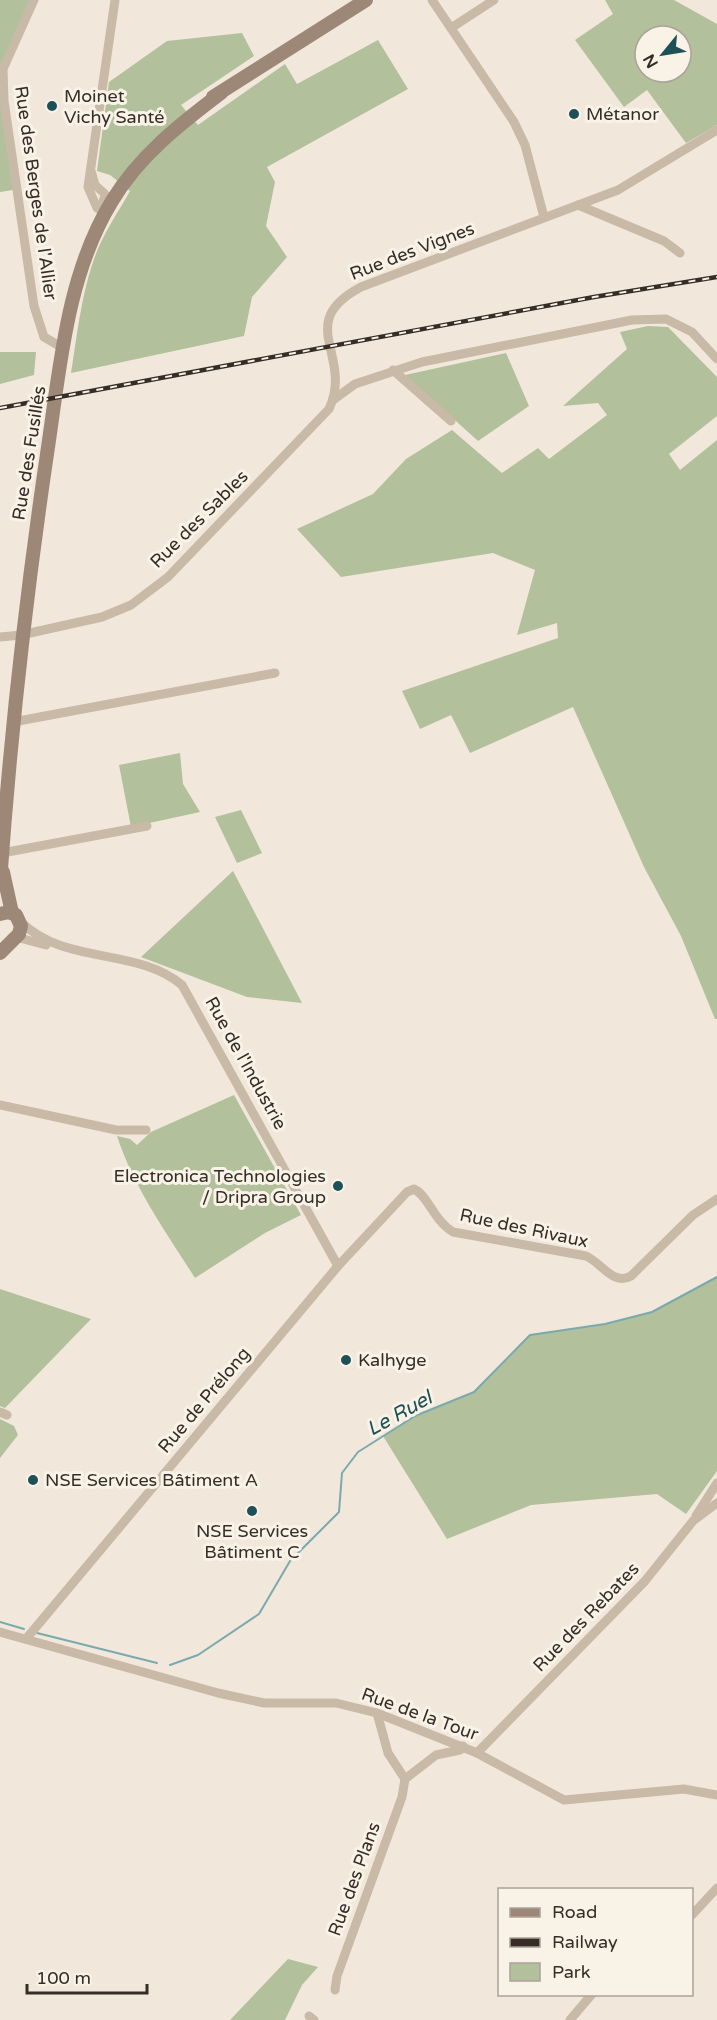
<svg xmlns="http://www.w3.org/2000/svg" width="717" height="2020" font-family="'Varela Round',sans-serif">
  <style>
    .green { fill: #b2c09b; fill-rule: evenodd }
    .lines { fill: none; stroke-linecap: round; stroke-linejoin: round }
    .stream { stroke: #7aa9ae; stroke-width: 2 }
    .street { stroke: #c9b9a7; stroke-width: 9 }
    .secondary { stroke: #9d8878; stroke-width: 14 }
    .rail-casing { stroke: #362d27; stroke-width: 4.5 }
    .rail { stroke: #f9f2e7; stroke-width: 2; stroke-dasharray: 7; stroke-linecap: butt }
    .poi-dot { fill: #1d5057; stroke: #f9f2e7; stroke-width: 2 }
    .labels { text-anchor: middle; stroke-width: 6; stroke-linejoin: round; paint-order: stroke }
    .poi-label { font-size: 18px; fill: #362d27; stroke: #f9f2e7; text-anchor: start }
    .street-label { font-size: 18px; fill: #362d27; stroke: #f9f2e7 }
    .water-label { font-size: 20px; font-style: italic; fill: #1d5057; stroke: #f9f2e7 }
  </style>
  <rect width="100%" height="100%" fill="#f1e8db"/>
  <g class="green">
    <path d="M0,0H30L0,66Z"/>
    <path d="M605,0H674L717,24V125L686,143L647,90L624,107L575,40L613,14ZM645,36H681V72H645Z"/>
    <path d="M242,33L254,56L181,105L198,125L285,64L297,84L378,40L408,89L267,167L275,182L266,226L287,257L252,297L244,336L71,373C77,336 81,297 93,262C101,237 117,214 130,191L110,175L97,171L109,82L167,41Z"/>
    <path d="M0,72L13,190L0,192Z"/>
    <path d="M648,326L668,327L717,377V416L669,454L680,470L717,440V1019H715L681,936L644,867L573,707L470,753L451,715L420,729L402,691L558,638L557,623L517,635L535,570L493,553L341,577L297,529L373,494L406,459L452,430L502,473L538,448L549,459L607,415L598,403L563,406L627,349L620,332Z"/>
    <path d="M0,352H36L34,375L0,384Z"/>
    <path d="M506,353L529,406L478,441L405,375Z"/>
    <path d="M180,753L183,784L200,812L131,827L119,765Z"/>
    <path d="M241,810L262,853L237,863L215,817Z"/>
    <path d="M233,871L302,1003L247,997L141,957Z"/>
    <path d="M234,1095L301,1215L265,1233L195,1278C166,1232 134,1188 117,1136L130,1139L137,1145L151,1132Z"/>
    <path d="M717,1277V1471L686,1514L657,1494L531,1505L447,1539L383,1436L415,1416L474,1392L530,1335L605,1324L652,1312Z"/>
    <path d="M0,1289L91,1319L5,1408L0,1406Z"/>
    <path d="M0,1419L14,1426L18,1435L0,1458Z"/>
    <path d="M288,1959L318,1967L302,1985L285,2020H230Z"/>
  </g>
  <g class="lines">
    <g class="stream">
      <path d="M0,1622L24,1629"/>
      <path d="M37,1633L157,1663"/>
      <path d="M170,1665L198,1655L259,1614L290,1561L339,1512L342,1473L358,1452L415,1416L474,1392L530,1335L605,1324L652,1312L717,1277"/>
    </g>
    <g class="street">
      <path d="M34,0L3,69L4,101L34,306L44,337L63,348"/>
      <path d="M432,0L514,122L525,145L544,217"/>
      <path d="M451,28L494,0"/>
      <path d="M91,171L95,185L105,194L101,211"/>
      <path d="M108,204L102,210L97,208L88,187L115,0"/>
      <path d="M578,205L664,241L680,253"/>
      <path d="M393,370L451,421"/>
      <path d="M333,400L355,384L422,362L632,320L666,319L692,332L717,359"/>
      <path d="M0,637L21,635L102,617L131,605L168,577L329,409C354,355 293,323 361,287L618,190L717,130"/>
      <path d="M13,722L275,673"/>
      <path d="M2,853L147,826"/>
      <path d="M21,922C64,965 137,947 182,985L338,1266"/>
      <path d="M16,937L46,945"/>
      <path d="M0,1105L116,1130H146"/>
      <path d="M0,1412L7,1415"/>
      <path d="M696,1516L717,1483"/>
      <path d="M0,1632L218,1693L264,1703H336L377,1713L477,1753L564,1800L684,1789L717,1795"/>
      <path d="M26,1639L338,1266L407,1192L414,1189C428,1195 433,1220 453,1232L586,1256C602,1263 613,1286 631,1276L693,1215L717,1199"/>
      <path d="M377,1713L388,1753L405,1779L436,1755L460,1750L463,1746"/>
      <path d="M477,1753L645,1581L693,1521L717,1503"/>
      <path d="M692,1915L717,1888"/>
      <path d="M335,1990L337,1976L402,1797L405,1779"/>
      <path d="M309,2016L314,2020"/>
      <path d="M570,2020L592,1994"/>
    </g>
    <g class="secondary">
      <path d="M213,97L366,0"/>
      <path d="M3,872L12,913"/>
      <path d="M0,882C10,739 26,596 47,454C60,369 66,276 112,201C139,156 180,124 221,93"/>
      <path d="M0,914L9,912L16,915L21,926L19,934L0,953"/>
    </g>
    <defs>
      <path id="rail" d="M0,408L594,297L717,277"/>
    </defs>
    <use href="#rail" class="rail-casing"/>
    <use href="#rail" class="rail"/>
  </g>
  <g class="poi-dot">
    <circle cx="52" cy="106" r="6"/>
    <circle cx="574" cy="114" r="6"/>
    <circle cx="338" cy="1186" r="6"/>
    <circle cx="346" cy="1360" r="6"/>
    <circle cx="33" cy="1480" r="6"/>
    <circle cx="252" cy="1511" r="6"/>
  </g>
  <g class="labels">
    <g class="poi-label">
      <text x="64" y="102">Moinet<tspan x="64" dy="21">Vichy Santé</tspan></text>
      <text x="586" y="120">Métanor</text>
      <text x="326" y="1182" text-anchor="end">Electronica Technologies<tspan x="326" dy="21">/ Dripra Group</tspan></text>
      <text x="358" y="1366">Kalhyge</text>
      <text x="45" y="1486">NSE Services Bâtiment A</text>
      <text x="252" y="1537" text-anchor="middle">NSE Services<tspan x="252" dy="21">Bâtiment C</tspan></text>
    </g>
    <g class="street-label">
      <text transform="translate(36 193) rotate(82)" y="6">Rue des Berges de l'Allier</text>
      <text transform="translate(412 251) rotate(-21)" y="6">Rue des Vignes</text>
      <text transform="translate(29 453) rotate(-81)" y="6">Rue des Fusillés</text>
      <text transform="translate(199 519) rotate(-45)" y="6">Rue des Sables</text>
      <text transform="translate(246 1063) rotate(61)" y="6">Rue de l'Industrie</text>
      <text transform="translate(524 1228) rotate(12)" y="6">Rue des Rivaux</text>
      <text transform="translate(204 1400) rotate(-50)" y="6">Rue de Prélong</text>
      <text transform="translate(586 1617) rotate(-46)" y="6">Rue des Rebates</text>
      <text transform="translate(420 1714) rotate(20)" y="6">Rue de la Tour</text>
      <text transform="translate(354 1879) rotate(-70)" y="6">Rue des Plans</text>
    </g>
    <g class="water-label">
      <text transform="translate(399 1413) rotate(-29)" y="7">Le Ruel</text>
    </g>
  </g>
  <rect x="498" y="1888" width="195" height="108" fill="#f9f2e7" stroke="#aba39a" stroke-width="1.5"/>
  <rect x="510" y="1908" width="30" height="9" fill="#9d8878" stroke="#aba39a" stroke-width="1.5"/>
  <text x="552" y="1918" font-size="18" fill="#362d27">Road</text>
  <rect x="510" y="1938" width="30" height="9" fill="#362d27" stroke="#aba39a" stroke-width="1.5"/>
  <text x="552" y="1948" font-size="18" fill="#362d27">Railway</text>
  <rect x="510" y="1963" width="30" height="18" fill="#b2c09b" stroke="#aba39a" stroke-width="1.5"/>
  <text x="552" y="1978" font-size="18" fill="#362d27">Park</text>
  <g transform="translate(663 54) rotate(240)"><circle r="28" fill="#f9f2e7" stroke="#aba39a" stroke-width="1.5"/>
  <path d="M0-4.5L10 22L0 15L-10 22Z" fill="#1d5057"/>
  <text y="-9" font-size="16" font-weight="bold" text-anchor="middle" fill="#362d27">N</text>
  </g>
  <path d="M27 1984v9h120v-9" fill="none" stroke="#362d27" stroke-width="3"/>
  <text x="36" y="1984" font-size="18" fill="#362d27" stroke="#f9f2e7" stroke-width="4.5" paint-order="stroke">100 m</text>
</svg>
